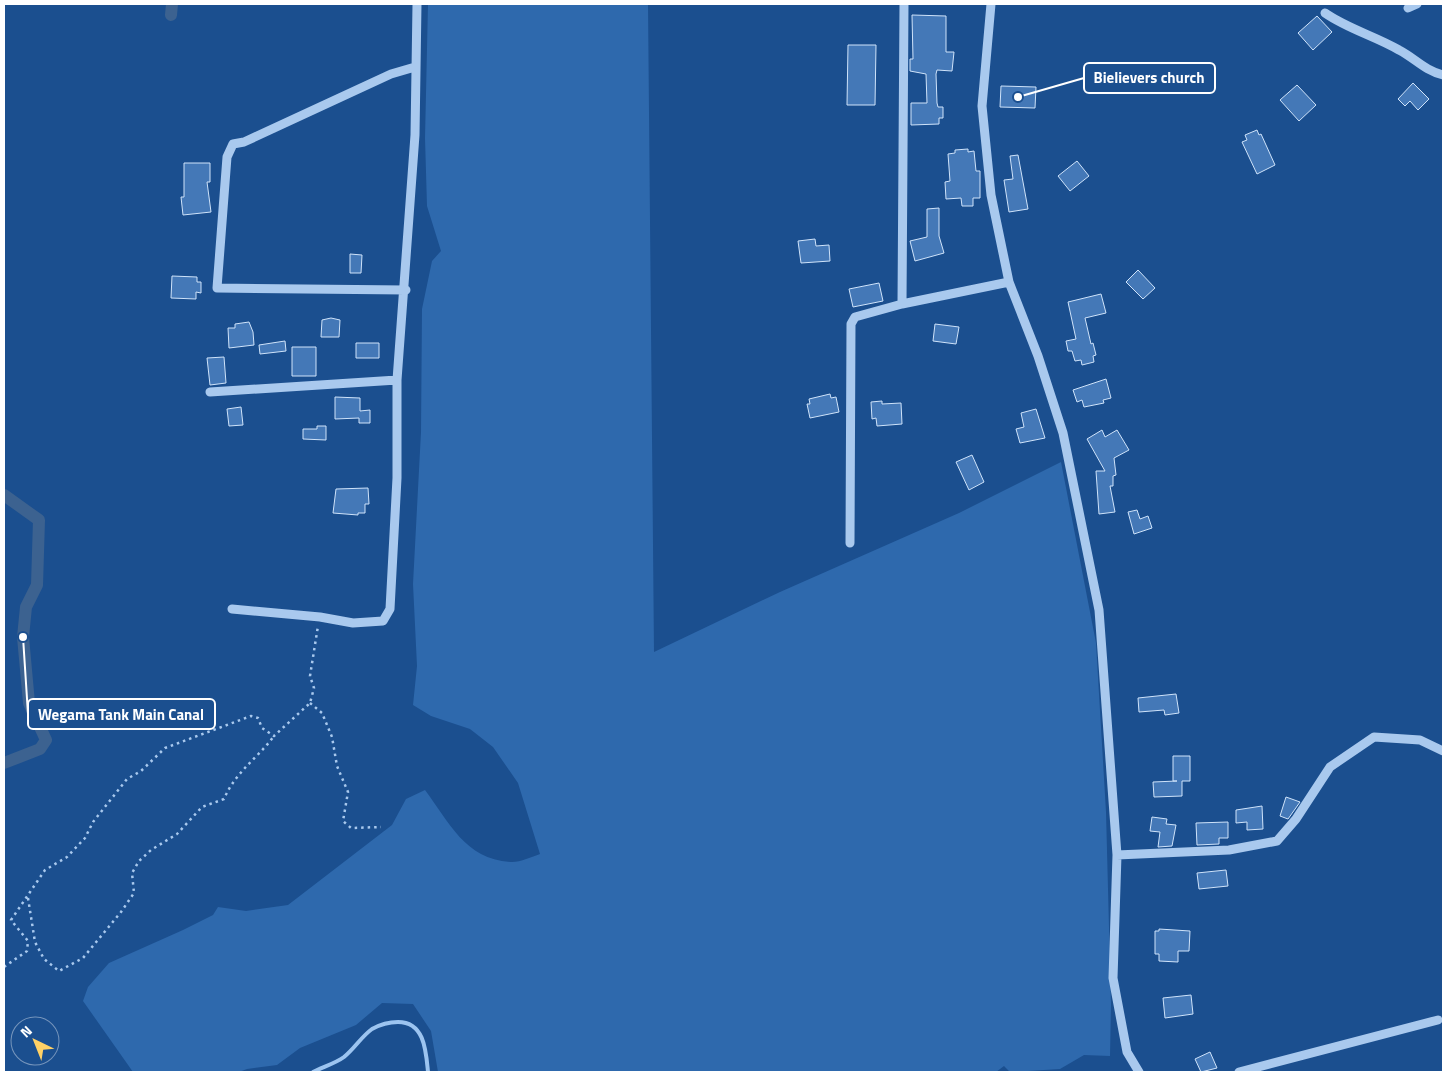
<svg xmlns="http://www.w3.org/2000/svg" width="1447" height="1076" font-family="'Titillium Web',sans-serif">
	<style>
		.green { fill: #2e69ad }
		.lines { fill: none; stroke-linecap: round; stroke-linejoin: round }
		.stream { stroke: #9cc4f0; stroke-width: 4 }
		.canal { stroke: #3c6290; stroke-width: 12 }
		.building { fill: #4478b7; stroke: #cfe3fa }
		.path { stroke: #a9c9ee; stroke-width: 2.5; stroke-dasharray: 2.5 4; stroke-linecap: butt }
		.minor { stroke: #a9c9ee; stroke-width: 9 }
		.leader { fill: none; stroke: #fff; stroke-width: 2 }
		.callout-dot { fill: #fff; stroke: #1b4f8f; stroke-width: 2 }
		.callout { fill: #1b4f8f; stroke: #fff; stroke-width: 2 }
		.callout-label { font-size: 15px; text-anchor: middle; font-weight: bold; fill: #fff }
	</style>
	<rect width="100%" height="100%" fill="#1b4f8f"/>
	<path class="green" d="M428,4H648L654,652L780,592L959,513L1061,462L1096,643L1106,812L1111,1004L1110,1056L1084,1055L1060,1069L1010,1072L1004,1066L996,1072H438L431,1031L413,1004L382,1003L356,1025L300,1048L277,1065L247,1069L239,1072H133L83,1001L88,987L109,963L183,930L213,915L218,907L246,911L288,905L392,825L406,799L425,790C449,822 465,859 510,862C519,863 531,857 540,854L518,783L493,747L470,729L431,716L413,705L417,666L413,584L421,432L422,309L432,261L441,251L427,206L425,138Z"/>
	<g class="lines">
		<path class="stream" d="M313,1072C323,1067 336,1063 344,1057C355,1048 361,1037 372,1029C381,1024 388,1022 398,1022C425,1022 426,1052 428,1072"/>
		<path class="canal" d="M171,15L172,4
			M4,495L39,520L37,585L26,607L23,637L29,703L46,740L40,749L4,763"/>
	</g>
	<path class="building" d="M912,15L946,16V52H954L952,71L937,70L936,74L937,103L938,107H943V118H939V124L911,125V103H927L926,74L910,71V59H913Z
		M1317,16L1332,32L1313,50L1298,33Z
		M848,45H876L875,105H847Z
		M1413,83L1429,99L1418,110L1410,101L1405,106L1398,99Z
		M1297,85L1316,105L1299,121L1280,100Z
		M1001,86L1036,87L1035,108L1000,107Z
		M1257,130L1259,135L1261,134L1275,165L1257,174L1242,142L1247,140L1245,135Z
		M968,149V152L974,151L976,171H980V198H973V206H962L961,198L946,199L945,182L950,181L948,154L955,153V150Z
		M1018,155L1028,209L1009,212L1004,180L1013,179L1010,156Z
		M1077,161L1089,176L1070,191L1058,176Z
		M184,163H210V182H207L211,212L183,215L181,197H184Z
		M939,208V236L944,253L915,261L910,241L927,237V209Z
		M815,239L816,246L829,245L830,261L801,263L798,241Z
		M350,254L362,255L361,273H350Z
		M1138,270L1155,288L1143,299L1126,282Z
		M172,276L197,277V282H201V293L196,292V299L171,298Z
		M879,283L883,301L853,307L849,289Z
		M1101,294L1106,313L1085,318L1091,344L1093,343L1096,355L1093,356L1094,362L1082,365L1081,360L1075,361L1072,351H1068L1066,341L1076,339L1068,302Z
		M331,318L340,320L339,337H321L322,320Z
		M249,322L253,332L254,345L229,348L228,328H235V324Z
		M935,324L959,327L956,344L933,341Z
		M285,341L286,351L260,354L259,345Z
		M356,343H379V358H356Z
		M292,347H316V376H292Z
		M224,357L226,383L210,385L207,358Z
		M1106,379L1111,398L1103,400L1104,403L1084,407L1082,400L1077,402L1073,390Z
		M830,394L831,398L836,397L839,412L810,418L807,404H810L809,399Z
		M335,397L360,398V411L370,410V423H359V418L335,419Z
		M882,401V404L901,403L902,424L877,426L876,418L872,419L871,402Z
		M241,407L243,425L229,426L227,409Z
		M1036,409L1045,438L1020,443L1016,429L1024,427L1021,413Z
		M317,426H326V440L303,439V429H317Z
		M1102,430L1105,437L1117,430L1129,450L1114,458L1116,475L1113,476V486H1110L1115,512L1099,514L1096,471H1105L1087,439Z
		M972,455L984,482L969,490L956,462Z
		M368,488L369,504H365V513H358V515L333,513L336,489Z
		M1137,510L1140,519L1148,516L1152,528L1134,534L1128,512Z
		M1176,694L1179,713L1165,715L1164,710L1139,712L1138,698Z
		M1173,756H1190V781H1182V796L1154,797L1153,782L1177,781H1173Z
		M1286,797L1300,802L1288,819L1280,816Z
		M1262,806L1263,829L1247,830V822L1236,823V810Z
		M1152,817L1167,819L1166,824L1176,825L1172,846L1158,847L1160,832L1150,831Z
		M1228,822V838H1219V844L1197,845L1196,823Z
		M1226,870L1228,886L1199,889L1197,873Z
		M1159,929L1190,931L1189,951H1178V962L1159,961V954H1155V931H1159Z
		M1191,995L1193,1014L1165,1018L1163,998Z
		M1210,1052L1217,1068L1201,1072L1195,1059Z"/>
	<g class="lines">
		<path class="path" d="M310,703L322,713L332,737L337,766L348,792L343,821L351,828L381,827
			M28,898L35,942L44,959L59,971L83,958L121,912L134,893L132,873L139,861L151,850L177,834L202,807L224,799C236,771 257,759 274,736
			M4,967L27,951L28,941L11,920L45,870L67,857L85,838L93,822L127,779L141,771L165,748L251,716L258,718L262,728L274,736L310,703L314,688L310,676L318,626"/>
		<path class="minor" d="M904,4L902,304L1009,282
			M991,4L982,106L991,195L1009,282L1038,356L1063,433L1099,610L1117,855L1113,978L1127,1052L1139,1072
			M1408,8L1417,4
			M1325,13C1348,29 1375,36 1399,50C1416,59 1424,70 1443,75
			M406,290L217,288L227,157L233,144L244,142L391,74L415,67
			M210,392L397,380
			M850,543L851,324L855,317L902,304
			M232,609L320,617L353,623L383,621L390,609L397,478V380L415,135L417,4
			M1117,855L1229,850L1277,841L1296,819L1330,767L1374,737L1420,740L1443,751
			M1239,1072L1438,1020"/>
	</g>
	<path class="leader" d="M1018 97L1084 78M23 637L28 714"/>
	<g class="callout-dot">
		<circle cx="1018" cy="97" r="5"/>
		<circle cx="23" cy="637" r="5"/>
	</g>
	<g class="callout">
		<rect x="1084" y="63" width="131" height="30" rx="5"/>
		<rect x="28" y="699" width="187" height="30" rx="5"/>
	</g>
	<g class="callout-label">
		<text x="1149" y="83">Bielievers church</text>
		<text x="121" y="720">Wegama Tank Main Canal</text>
	</g>
	<rect width="1447" height="1076" fill="none" stroke="#ffffff" stroke-width="10"/>
	<g transform="translate(35 1041) rotate(317)"><circle r="24" fill="#1b4f8f" stroke="#7695bc"/>
	<path d="M0-4L9 19L0 12L-9 19Z" fill="#ffd166"/>
	<text y="-8" font-size="14" font-weight="bold" text-anchor="middle" fill="#ffffff">N</text>
	</g>
</svg>
